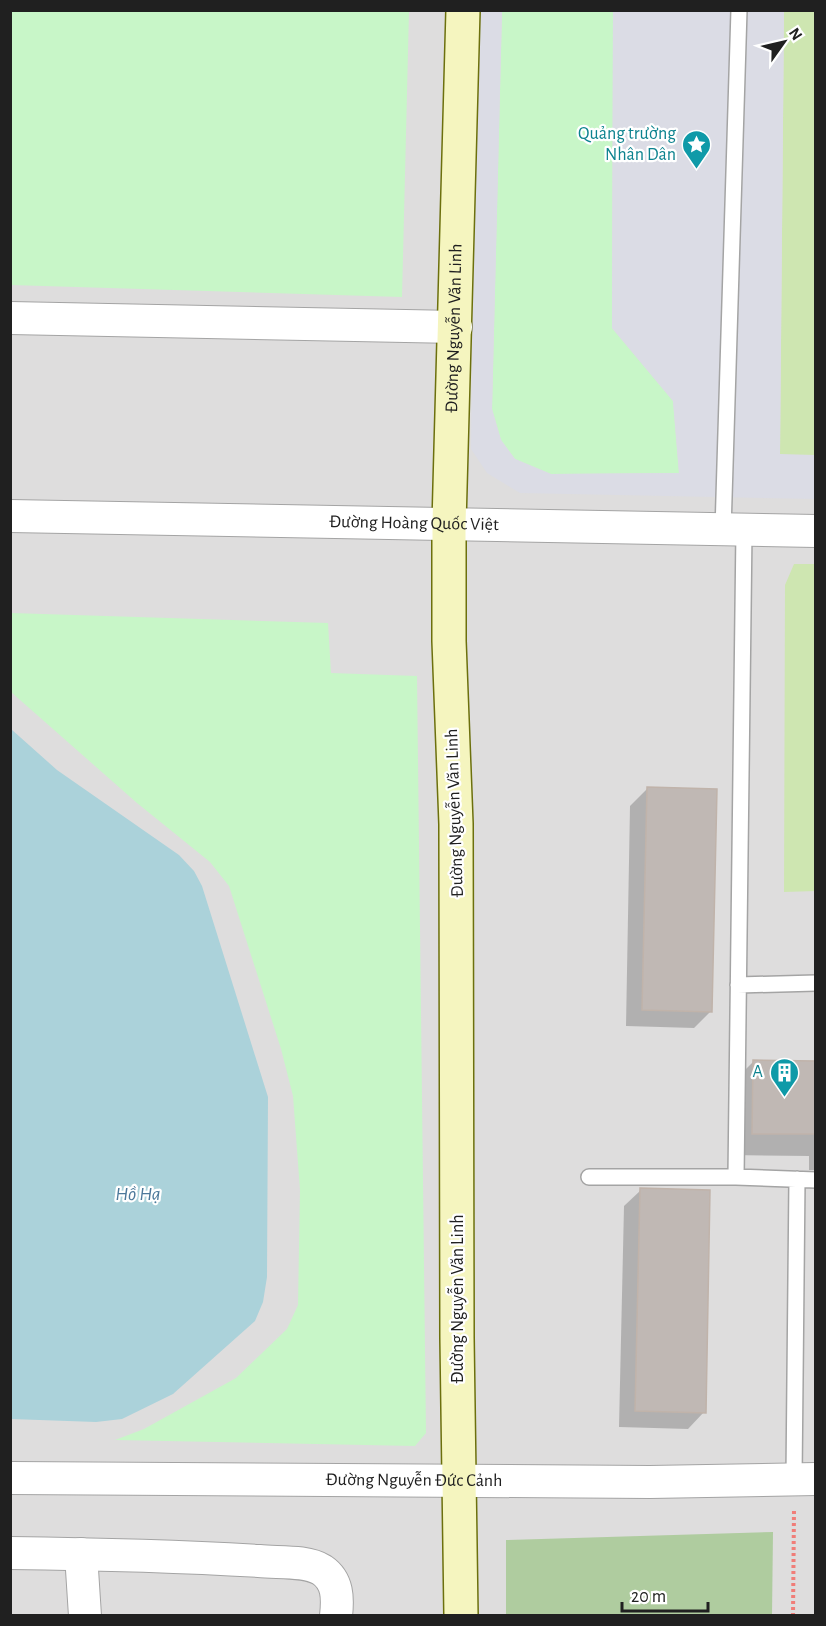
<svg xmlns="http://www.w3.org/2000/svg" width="826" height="1626" font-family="'Alegreya Sans',sans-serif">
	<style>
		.residential { fill: #dedddd }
		.grass { fill: #cee6b1 }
		.forest { fill: #afcc9f }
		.park { fill: #c8f6c8 }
		.plaza { fill: #dbdce5 }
		.water { fill: #abd2da }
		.shadow { fill: #0003 }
		.building { fill: #c0b8b4; stroke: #c0b3aa; stroke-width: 1.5 }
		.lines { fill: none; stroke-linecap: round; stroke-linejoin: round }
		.lane-casing { stroke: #a4a4a4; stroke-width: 18 }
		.street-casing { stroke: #a4a4a4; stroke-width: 34 }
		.secondary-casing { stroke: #6c700d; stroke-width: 36 }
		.path { stroke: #f07d78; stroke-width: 4; stroke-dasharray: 3 3; stroke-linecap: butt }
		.lane { stroke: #fff; stroke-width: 15 }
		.street { stroke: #fff; stroke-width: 32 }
		.secondary { stroke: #f5f5bf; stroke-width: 33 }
		.labels { text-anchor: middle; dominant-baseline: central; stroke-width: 4.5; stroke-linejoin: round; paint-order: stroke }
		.culture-label { font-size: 18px; fill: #0d838f; stroke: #fff; text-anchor: end }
		.street-label { font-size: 18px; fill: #202020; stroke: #fff }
		.water-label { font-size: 20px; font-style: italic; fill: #4c789a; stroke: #fff }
	</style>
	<rect width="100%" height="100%" fill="#f0ece7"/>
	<path class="residential" d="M11,11H815V1615H11Z"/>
	<path class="grass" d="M784,11H815V455H780Z
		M794,564H815L816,891L784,892L785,585Z"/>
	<path class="forest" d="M773,1532L772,1615H506V1540Z"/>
	<path class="park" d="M11,10L409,11L402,297L11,285Z
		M502,11H613L612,328L673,401L679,473L551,474L515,459L501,440L492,409Z
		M11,613L328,623L331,673L417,676L426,1433L415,1446L115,1440L144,1429L236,1378L287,1329L298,1305L300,1190L293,1096L281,1049L229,886L210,862L137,803L11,692Z"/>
	<path class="plaza" d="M476,11H502L492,409L501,440L515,459L551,474L679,473L673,401L612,328L613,11H784L780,454L815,455V499L520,493L487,473L471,449Z"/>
	<path class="water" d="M11,729L57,770L179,855L194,871L202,886L268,1097L267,1277L263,1302L255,1321L173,1394L122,1419L96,1422L11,1419Z"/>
	<path class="shadow" d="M647,789L711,1011L694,1028L626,1026L630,806Z
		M753,1062H816V1170H809V1156L730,1155L731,1084Z
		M641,1190L704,1412L688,1429L619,1427L624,1206Z"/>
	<path class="building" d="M647,787L717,789L712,1012L642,1010Z
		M753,1060L816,1061V1134H752Z
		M640,1188L710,1190L706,1413L635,1411Z"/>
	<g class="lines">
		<defs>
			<path id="lane" d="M723,530L739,10
				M738,985L816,983
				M589,1177H736L816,1180
				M736,1177L744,530
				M794,1478L797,1179"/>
			<g id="street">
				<path d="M10,318L456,327"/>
				<path id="s1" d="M10,516L816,531"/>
				<path id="s2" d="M10,1478L650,1482L816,1479"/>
				<path d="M10,1553C93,1554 176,1556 259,1561C278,1563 306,1560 322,1570C338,1581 338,1598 336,1616"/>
				<path d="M81,1554L85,1616"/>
			</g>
			<g id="secondary">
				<path id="s3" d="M461,1616L457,1338L456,824L449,641V524L463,10"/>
			</g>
		</defs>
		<use href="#lane" class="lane-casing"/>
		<use href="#street" class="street-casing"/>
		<use href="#secondary" class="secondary-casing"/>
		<path class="path" d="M793,1616L794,1509"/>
		<use href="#lane" class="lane"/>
		<use href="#street" class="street"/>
		<use href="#secondary" class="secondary"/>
	</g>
	<defs>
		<symbol id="sight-pin" viewBox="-11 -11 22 30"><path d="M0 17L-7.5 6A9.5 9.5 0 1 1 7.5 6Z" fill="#0f9aa8" stroke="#fff"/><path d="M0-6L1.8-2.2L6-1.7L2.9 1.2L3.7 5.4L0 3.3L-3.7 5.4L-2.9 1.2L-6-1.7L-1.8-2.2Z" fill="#fff"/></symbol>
		<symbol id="building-pin" viewBox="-11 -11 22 30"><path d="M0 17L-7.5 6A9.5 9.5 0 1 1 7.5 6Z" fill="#0f9aa8" stroke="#fff"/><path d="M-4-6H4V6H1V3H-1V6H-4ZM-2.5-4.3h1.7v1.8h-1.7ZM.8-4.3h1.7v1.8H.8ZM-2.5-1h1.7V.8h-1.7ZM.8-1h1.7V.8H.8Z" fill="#fff"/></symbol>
	</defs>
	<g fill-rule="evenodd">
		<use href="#sight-pin" x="680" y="128" width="33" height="45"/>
		<use href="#building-pin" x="768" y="1056" width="33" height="45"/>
	</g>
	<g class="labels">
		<g class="culture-label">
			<text x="676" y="134">Quảng trường<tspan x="676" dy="21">Nhân Dân</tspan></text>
			<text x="763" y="1072">A</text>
		</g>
		<g class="street-label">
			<text stroke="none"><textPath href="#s3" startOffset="1288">Đường Nguyễn Văn Linh</textPath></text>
			<text stroke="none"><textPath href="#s1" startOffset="404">Đường Hoàng Quốc Việt</textPath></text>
			<text transform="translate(455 813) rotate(-92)">Đường Nguyễn Văn Linh</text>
			<text transform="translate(458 1299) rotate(-90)">Đường Nguyễn Văn Linh</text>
			<text stroke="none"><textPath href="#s2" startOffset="404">Đường Nguyễn Đức Cảnh</textPath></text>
		</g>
		<g class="water-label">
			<text x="138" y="1194">Hồ Hạ</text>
		</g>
	</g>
	<rect width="826" height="1626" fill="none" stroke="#202020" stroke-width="24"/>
	<g transform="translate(784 42) rotate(56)" stroke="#ffffff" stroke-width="4.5" paint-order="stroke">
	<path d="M0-4.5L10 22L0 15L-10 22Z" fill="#202020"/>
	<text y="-9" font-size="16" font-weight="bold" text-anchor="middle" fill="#202020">N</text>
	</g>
	<path d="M622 1602v9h86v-9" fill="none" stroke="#202020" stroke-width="3"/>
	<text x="631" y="1602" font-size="18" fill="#202020" stroke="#ffffff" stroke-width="4.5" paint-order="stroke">20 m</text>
</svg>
